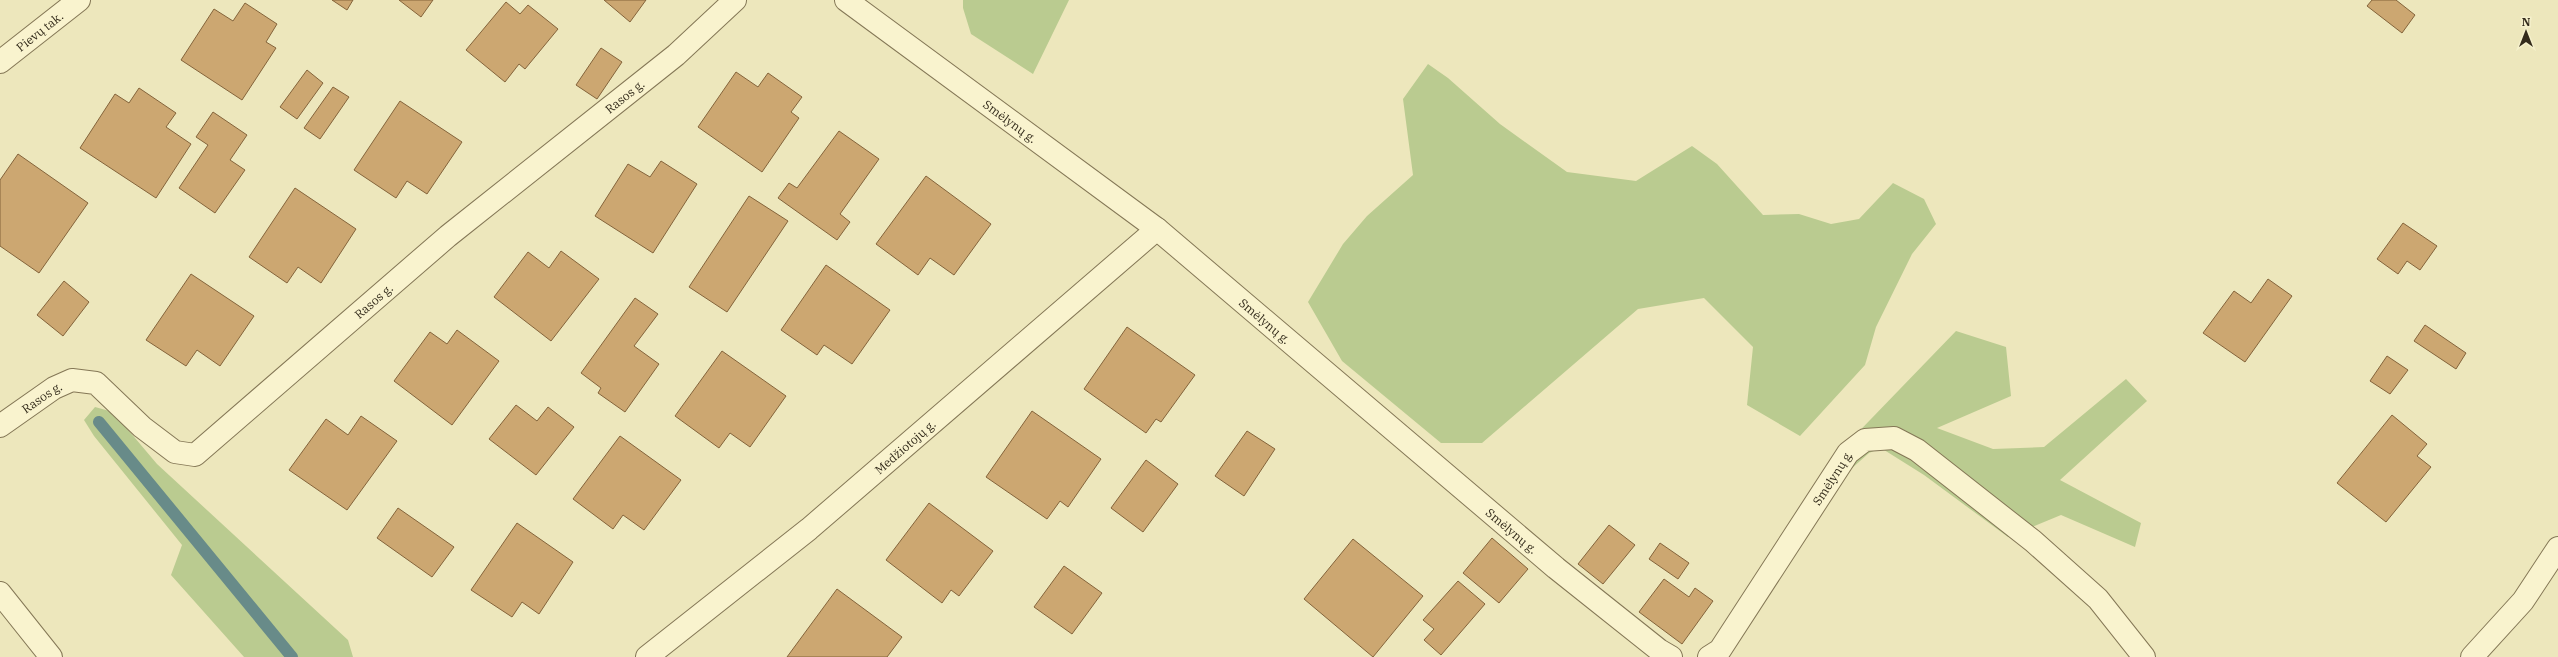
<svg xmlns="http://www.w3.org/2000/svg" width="2558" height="657" font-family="'IBM Plex Serif',serif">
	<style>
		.green { fill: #bacb90 }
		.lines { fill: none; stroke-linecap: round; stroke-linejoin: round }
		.stream { stroke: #688b89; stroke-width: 12 }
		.building { fill: #cca771; stroke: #84643b }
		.minor-casing { stroke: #847756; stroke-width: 24 }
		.minor { stroke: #f9f3ce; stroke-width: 22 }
		.labels { text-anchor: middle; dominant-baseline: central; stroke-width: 4; stroke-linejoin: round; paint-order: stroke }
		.street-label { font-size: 12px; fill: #332b1b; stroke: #f5f0cb }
	</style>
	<rect width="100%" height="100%" fill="#ede7bc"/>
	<path class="green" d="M963,0H1069L1033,74L971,34L963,8Z
		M1428,64L1448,78L1500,124L1567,172L1636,181L1692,146L1717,164L1763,215L1799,214L1831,224L1859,219L1893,183L1924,199L1936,224L1912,254L1876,327L1865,365L1800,436L1747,405L1753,347L1704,298L1638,309L1482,443H1441L1342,361L1308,302L1343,244L1367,216L1413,175L1403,99Z
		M1956,331L2006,347L2011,396L1937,428L1993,449L2044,447L2126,379L2147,401L2060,480L2141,523L2135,547L2061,515L2008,537L1924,475L1881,448L1869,453L1851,469L1842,449Z
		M95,407L113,412L157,464L348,640L353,657H244L171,575L182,545L94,436L84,420Z"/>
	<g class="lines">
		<path class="stream" d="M99,422L292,657"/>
	</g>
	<path class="building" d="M332,0H353L347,10Z
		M399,0H433L421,17Z
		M604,0H646L630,22Z
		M2372,0H2396L2415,15L2402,33L2367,6Z
		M506,2L520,14L528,5L558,29L525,69L519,64L505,82L466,50Z
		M245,3L277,24L266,42L276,48L242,100L181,60L214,9L233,21Z
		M601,48L622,62L597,99L576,85Z
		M307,70L323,83L297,119L280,107Z
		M736,72L758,87L768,73L802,97L791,112L799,118L762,172L698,127Z
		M333,87L349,97L320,139L304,128Z
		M139,88L176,113L166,127L191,144L156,198L80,148L115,94L129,103Z
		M400,101L462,142L427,194L407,181L396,198L354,170Z
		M213,112L247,135L230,160L245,170L215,213L179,188L208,145L196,137Z
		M839,131L879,159L840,214L850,222L837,240L778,198L789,183L797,188Z
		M18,154L88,203L39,273L0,246V180Z
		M661,161L697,184L653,253L595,216L628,164L650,177Z
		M926,176L991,224L954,275L930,258L918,275L876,244Z
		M295,188L356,229L321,283L298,267L287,283L249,257Z
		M749,196L788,221L727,312L689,287Z
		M2403,223L2437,246L2420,270L2407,261L2398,274L2377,259Z
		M561,251L599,279L551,341L494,297L528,252L549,268Z
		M826,265L890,310L852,364L824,345L817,355L781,330Z
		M191,274L254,316L220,366L197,350L186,366L146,340Z
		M2268,279L2292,296L2245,362L2203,333L2234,291L2251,303Z
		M64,281L89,302L63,336L37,315Z
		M635,298L658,314L634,346L659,364L625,412L598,393L601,388L581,373Z
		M2425,325L2466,353L2456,369L2414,341Z
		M1127,327L1195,375L1161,422L1156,419L1146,433L1084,389Z
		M457,330L499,361L452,425L394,381L430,332L447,344Z
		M722,351L786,396L750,447L730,433L719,448L675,416Z
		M2387,356L2408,370L2390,394L2370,381Z
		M516,405L537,421L548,407L574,427L536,475L489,439Z
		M1032,411L1101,459L1068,507L1060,501L1047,519L986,477Z
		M2392,415L2427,444L2417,456L2431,467L2386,522L2337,483Z
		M361,416L397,441L347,510L289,470L326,419L348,435Z
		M1247,431L1275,449L1244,496L1215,476Z
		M620,436L681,480L644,530L623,515L613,529L573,499Z
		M1146,460L1178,484L1143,532L1111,508Z
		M929,503L993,551L959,596L951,590L942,603L886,560Z
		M398,508L454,547L432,577L377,538Z
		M517,523L573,562L539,614L522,602L512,617L471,590Z
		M1609,525L1635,545L1603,584L1578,564Z
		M1492,538L1528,569L1499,603L1463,573Z
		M1353,539L1423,596L1373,657L1304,599Z
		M1660,543L1689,563L1678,579L1649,559Z
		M1064,566L1102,593L1072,634L1034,607Z
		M1664,579L1689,597L1695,588L1713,601L1682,644L1639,612Z
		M1458,581L1485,604L1441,655L1424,640L1434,629L1423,620Z
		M837,589L902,637L887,657H787Z"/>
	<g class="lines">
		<defs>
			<g id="minor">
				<path id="s1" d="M846,0L1157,229L1556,568L1659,650L1671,657"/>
				<path id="s2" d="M0,62L79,0"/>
				<path id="s3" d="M0,426L54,388L72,380L96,383L142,427L175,452L195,455L448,236L676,55L735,0"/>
				<path d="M0,593L51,657"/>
				<path id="s4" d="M647,657L809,529L1157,229"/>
				<path id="s5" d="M1709,657L1720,650L1848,453L1865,440L1894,438L1917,450L2033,541L2098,599L2144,657"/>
				<path d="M2472,657L2523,601L2558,548"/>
			</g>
		</defs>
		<use href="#minor" class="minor-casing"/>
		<use href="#minor" class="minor"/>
	</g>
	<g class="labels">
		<g class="street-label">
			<text stroke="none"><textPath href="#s2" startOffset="50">Pievų tak.</textPath></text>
			<text stroke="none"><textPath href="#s3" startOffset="795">Rasos g.</textPath></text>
			<text stroke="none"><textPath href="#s1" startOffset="204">Smėlynų g.</textPath></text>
			<text stroke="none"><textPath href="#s3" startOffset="471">Rasos g.</textPath></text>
			<text stroke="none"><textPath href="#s1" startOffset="528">Smėlynų g.</textPath></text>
			<text stroke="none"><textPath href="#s3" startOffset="51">Rasos g.</textPath></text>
			<text stroke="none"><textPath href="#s4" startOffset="333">Medžiotojų g.</textPath></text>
			<text stroke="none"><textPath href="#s5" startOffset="219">Smėlynų g.</textPath></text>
			<text stroke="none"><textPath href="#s1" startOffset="852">Smėlynų g.</textPath></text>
		</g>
	</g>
	<g transform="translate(2526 32)" stroke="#f5f0cb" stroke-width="3" paint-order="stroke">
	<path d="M0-3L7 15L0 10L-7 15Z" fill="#332b1b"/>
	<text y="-6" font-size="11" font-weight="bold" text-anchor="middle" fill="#332b1b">N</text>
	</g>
</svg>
